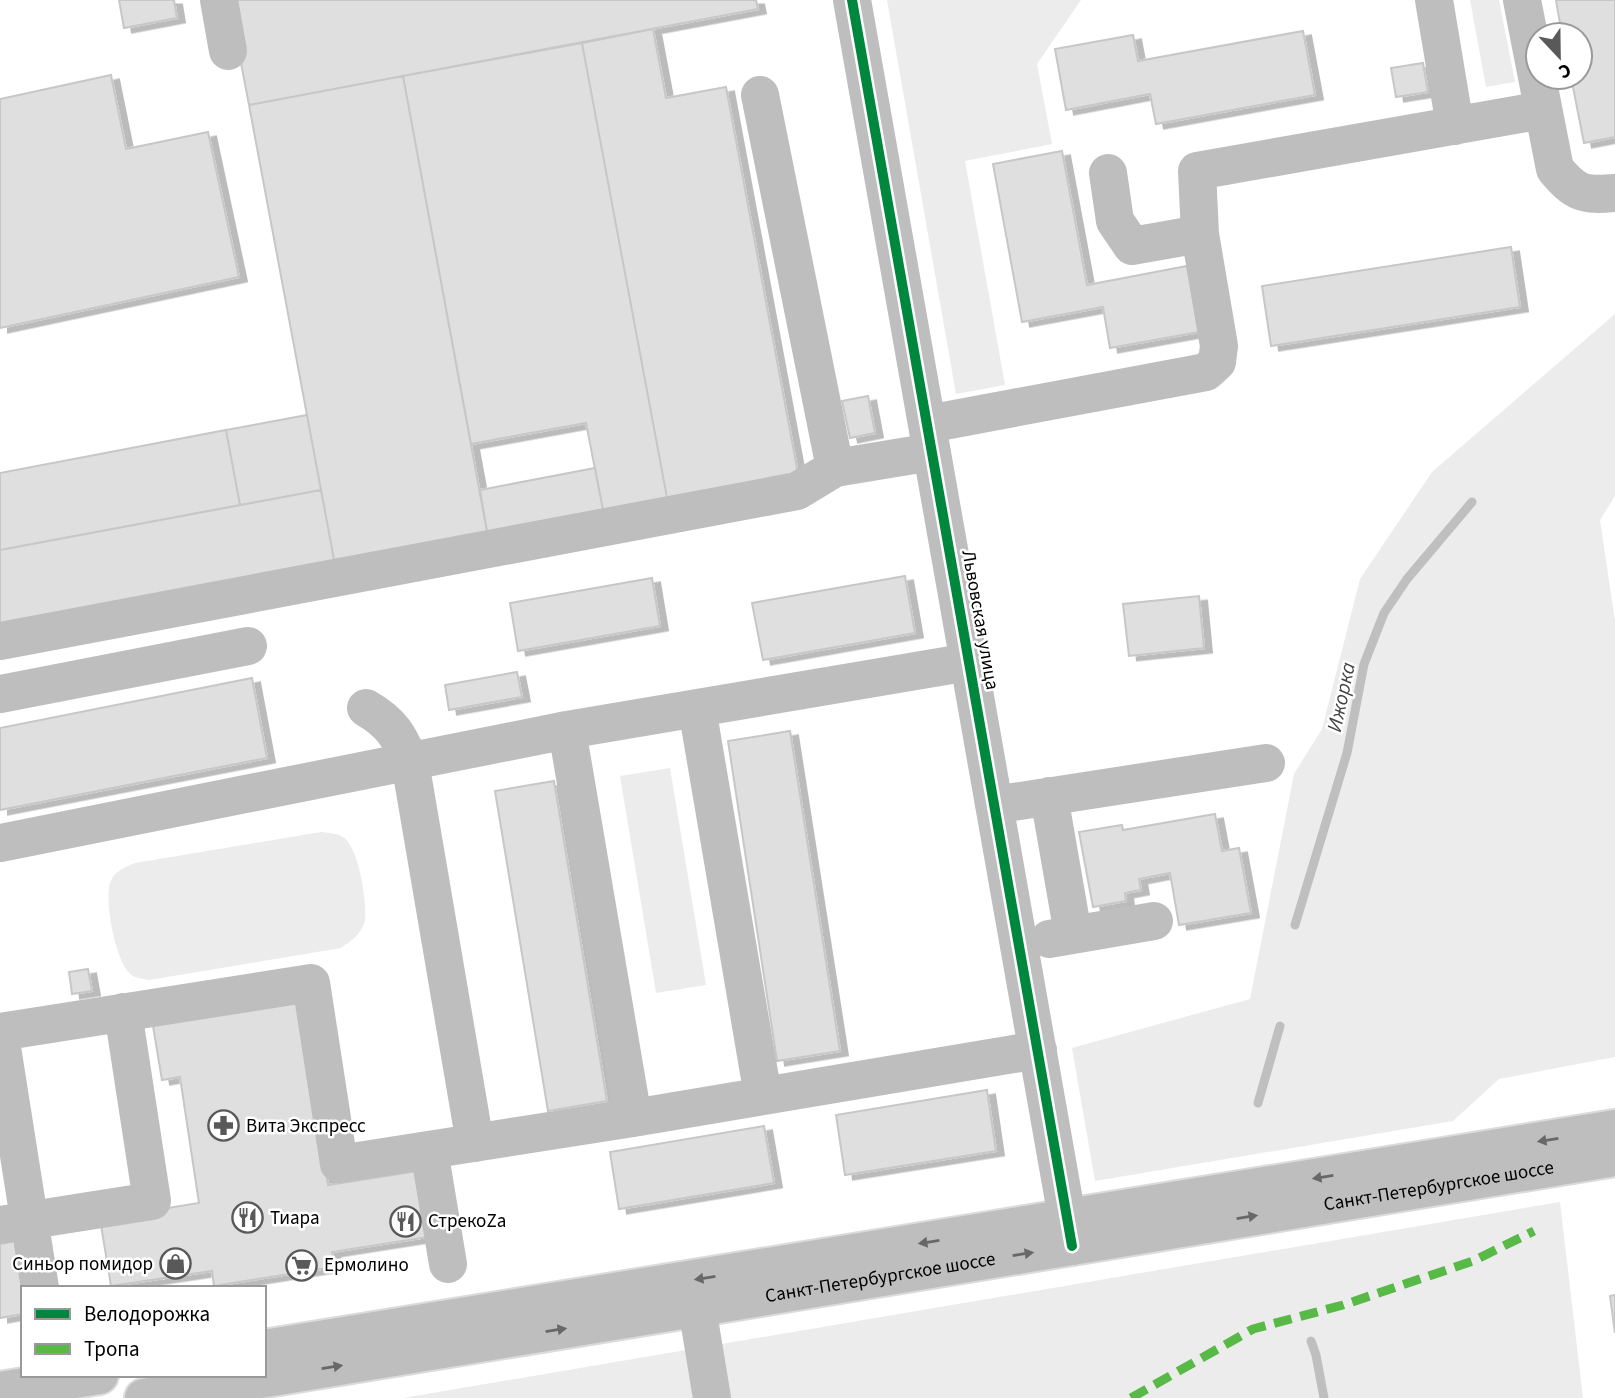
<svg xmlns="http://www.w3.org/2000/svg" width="1615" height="1398" font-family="'Source Sans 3',sans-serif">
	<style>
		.green { fill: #ececec }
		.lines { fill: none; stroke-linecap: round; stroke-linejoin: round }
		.stream { stroke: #bfbfbf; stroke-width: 9 }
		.building { fill: #dfdfdf; stroke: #c7c7c7; stroke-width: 2; filter: url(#shadow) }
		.major-casing { stroke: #dbdbdb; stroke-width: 42 }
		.minor { stroke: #bebebe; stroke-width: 38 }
		.major { stroke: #bebebe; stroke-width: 38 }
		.quiet { stroke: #58b947; stroke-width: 9; stroke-dasharray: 18 9; stroke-linecap: butt }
		.cycleway-casing { stroke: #fff; stroke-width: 15 }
		.cycleway { stroke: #00873e; stroke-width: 10 }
		.oneway { fill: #686868 }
		.labels { text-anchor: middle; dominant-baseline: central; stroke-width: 5; stroke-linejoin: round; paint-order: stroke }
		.street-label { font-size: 19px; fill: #000; stroke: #fff }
		.poi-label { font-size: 19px; fill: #000; stroke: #fff; text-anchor: start }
		.water-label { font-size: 21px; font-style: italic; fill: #444; stroke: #fff }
	</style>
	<defs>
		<filter id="shadow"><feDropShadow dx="8" dy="4.5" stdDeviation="0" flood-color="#0004"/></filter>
	</defs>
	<rect width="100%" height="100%" fill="#fff"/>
	<path class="green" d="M887,0H1081L1037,64L1052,144L965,161L1005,385L956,394Z
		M1470,0H1499L1515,82L1486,87Z
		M1615,314V496L1600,520L1615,621V1057L1499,1079L1453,1121L1095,1181L1072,1048L1250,999L1294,774L1322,729L1360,579L1432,472Z
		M670,768L706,985L656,993L620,776Z
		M321,832C328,833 338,833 343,837C359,847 367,902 365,920C362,934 351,941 341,948L149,980C144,979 137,978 133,976C116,967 104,901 110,883C114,871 124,868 135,863Z
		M1560,1202L1583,1398H403Z"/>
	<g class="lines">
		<path class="stream" d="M1295,925L1347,753L1364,664L1384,613L1407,579L1472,502
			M1258,1103L1280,1026
			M1311,1341L1316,1355L1324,1398"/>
	</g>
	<path class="building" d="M119,0H174L177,18L124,28Z
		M229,0H756L758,9L249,105Z
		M1556,0H1615V137L1584,143L1571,77H1580V35H1562Z
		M653,29L666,98L726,87L799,479L668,503L582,43Z
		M1303,31L1315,95L1156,124L1150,94L1066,110L1055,49L1133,35L1138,61Z
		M582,43L668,503L604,515L586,423L471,444L403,76Z
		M1423,63L1428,92L1396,97L1391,68Z
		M111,75L126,149L208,132L239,277L0,328V99Z
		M403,76L488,537L335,565L249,105Z
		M1062,151L1087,285L1187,266L1199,332L1110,348L1103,307L1022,322L993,164Z
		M1511,247L1520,307L1271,346L1262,286Z
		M868,396L875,433L850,438L842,401Z
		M307,415L321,490L240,505L226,430Z
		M226,430L240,505L0,550V473Z
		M595,468L604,515L488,537L480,490Z
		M321,490L335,565L0,628V550Z
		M905,576L915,633L763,660L752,603Z
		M652,578L660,626L518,651L510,603Z
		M1199,596L1204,648L1129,656L1123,604Z
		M517,672L522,697L449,710L445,685Z
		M252,678L267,758L0,810V728Z
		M790,731L840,1051L777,1061L728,741Z
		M554,781L607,1101L548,1111L495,791Z
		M1215,814L1222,851L1239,848L1251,913L1179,925L1170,873L1139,879L1141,890L1125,893L1126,901L1093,907L1079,832L1122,825L1123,830Z
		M88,969L92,991L72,994L69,972Z
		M299,998L328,1185L418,1171L428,1237L332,1252L334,1267L214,1286L212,1271L111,1286L100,1219L199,1203L180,1077L162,1080L152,1020Z
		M987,1090L996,1151L845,1175L836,1115Z
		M764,1126L774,1183L619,1209L610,1152Z
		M16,1241L23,1288V1314L0,1318V1244Z
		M1615,1295V1333L1610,1296Z"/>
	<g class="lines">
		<defs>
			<g id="major">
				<path d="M264,1349L1615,1129"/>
				<path d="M0,1391L99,1375"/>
				<path id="s1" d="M144,1398L1615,1157"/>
			</g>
		</defs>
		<use href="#major" class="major-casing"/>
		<path class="minor" d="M219,0L228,51
			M852,0L1072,1246
			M1434,0L1455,126
			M1522,0L1555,169C1575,193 1583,196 1615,193
			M760,95L835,468L932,452
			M1108,173L1115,221L1132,246L1200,234
			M928,424L1206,372L1217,362L1219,346L1200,234L1197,171L1543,110
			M0,641L797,491L835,468
			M0,694L248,646
			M366,708C392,723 399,736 410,762L475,1143
			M697,708L763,1096
			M567,730L633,1118
			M1049,796L1073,934
			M994,805L1266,763
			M0,843L567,730L969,662
			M1049,939L1154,921
			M0,1032L311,983L339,1164L633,1118L1038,1050
			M0,1035L40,1288
			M429,1150L448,1264
			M0,1225L152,1201L123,1012
			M697,1307L712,1398"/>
		<use href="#major" class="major"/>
		<path class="quiet" d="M1131,1398L1253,1329L1343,1305L1473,1261L1534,1231"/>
		<defs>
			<path id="cycleway" d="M852,0L1072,1246"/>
		</defs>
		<use href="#cycleway" class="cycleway-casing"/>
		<use href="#cycleway" class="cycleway"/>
	</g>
	<defs><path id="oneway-solid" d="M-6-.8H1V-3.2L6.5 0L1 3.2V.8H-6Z" transform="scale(1.75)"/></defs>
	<g class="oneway">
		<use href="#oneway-solid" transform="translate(1548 1140) rotate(171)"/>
		<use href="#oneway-solid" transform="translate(1323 1177) rotate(171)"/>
		<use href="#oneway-solid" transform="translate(1247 1217) rotate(-9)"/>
		<use href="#oneway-solid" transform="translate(929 1242) rotate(171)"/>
		<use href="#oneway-solid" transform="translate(1023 1254) rotate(-9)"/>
		<use href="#oneway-solid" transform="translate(705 1278) rotate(171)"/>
		<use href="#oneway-solid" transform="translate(556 1330) rotate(-9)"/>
		<use href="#oneway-solid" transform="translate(332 1367) rotate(-9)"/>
	</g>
	<defs>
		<symbol id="pharmacy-ring" viewBox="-11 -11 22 22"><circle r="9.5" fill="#fff" stroke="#595959" stroke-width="1.5"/><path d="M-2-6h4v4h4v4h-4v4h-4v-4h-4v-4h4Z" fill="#595959"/></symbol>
		<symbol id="restaurant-ring" viewBox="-11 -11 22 22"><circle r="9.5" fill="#fff" stroke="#595959" stroke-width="1.5"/><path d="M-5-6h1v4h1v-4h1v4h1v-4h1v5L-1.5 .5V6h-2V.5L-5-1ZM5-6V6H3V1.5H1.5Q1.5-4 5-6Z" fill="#595959"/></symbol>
		<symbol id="shop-ring" viewBox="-11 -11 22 22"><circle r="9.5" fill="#fff" stroke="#595959" stroke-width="1.5"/><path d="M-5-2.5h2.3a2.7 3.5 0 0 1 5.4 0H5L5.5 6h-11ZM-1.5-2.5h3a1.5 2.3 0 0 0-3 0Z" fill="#595959"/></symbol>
		<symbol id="supermarket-ring" viewBox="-11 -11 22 22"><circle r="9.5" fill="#fff" stroke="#595959" stroke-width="1.5"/><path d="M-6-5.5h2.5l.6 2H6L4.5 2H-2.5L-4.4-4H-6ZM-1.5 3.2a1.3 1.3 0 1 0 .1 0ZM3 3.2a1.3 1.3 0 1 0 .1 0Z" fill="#595959"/></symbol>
	</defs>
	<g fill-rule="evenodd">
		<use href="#pharmacy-ring" x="206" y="1108" width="35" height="35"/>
		<use href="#restaurant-ring" x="230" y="1200" width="35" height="35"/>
		<use href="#restaurant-ring" x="388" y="1204" width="35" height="35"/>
		<use href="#shop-ring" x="158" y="1246" width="35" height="35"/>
		<use href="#supermarket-ring" x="284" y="1248" width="35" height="35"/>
	</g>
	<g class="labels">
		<g class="street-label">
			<text transform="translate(980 620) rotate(80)">Львовская улица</text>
			<text stroke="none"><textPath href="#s1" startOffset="1312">Санкт-Петербургское шоссе</textPath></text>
			<text stroke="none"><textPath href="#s1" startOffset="746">Санкт-Петербургское шоссе</textPath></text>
		</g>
		<g class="poi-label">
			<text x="246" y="1126">Вита Экспресс</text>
			<text x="270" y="1218">Тиара</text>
			<text x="428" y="1221">СтрекоZа</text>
			<text x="153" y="1264" text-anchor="end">Синьор помидор</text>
			<text x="324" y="1265">Ермолино</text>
		</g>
		<g class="water-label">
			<text transform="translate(1341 697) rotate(-78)">Ижорка</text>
		</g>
	</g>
	<rect x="21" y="1286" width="245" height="91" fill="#ffffff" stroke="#999999" stroke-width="2"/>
	<rect x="35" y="1309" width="35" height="10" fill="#00873e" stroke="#999999" stroke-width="2"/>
	<text x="84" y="1321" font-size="21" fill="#000000">Велодорожка</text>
	<rect x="35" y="1344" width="35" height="10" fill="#58b947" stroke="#999999" stroke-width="2"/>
	<text x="84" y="1356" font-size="21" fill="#000000">Тропа</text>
	<g transform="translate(1559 56) rotate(158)"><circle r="33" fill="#ffffff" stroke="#999999" stroke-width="2"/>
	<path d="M0-5L12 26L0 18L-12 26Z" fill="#595959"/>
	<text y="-10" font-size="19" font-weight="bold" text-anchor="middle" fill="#000000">С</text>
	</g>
</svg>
